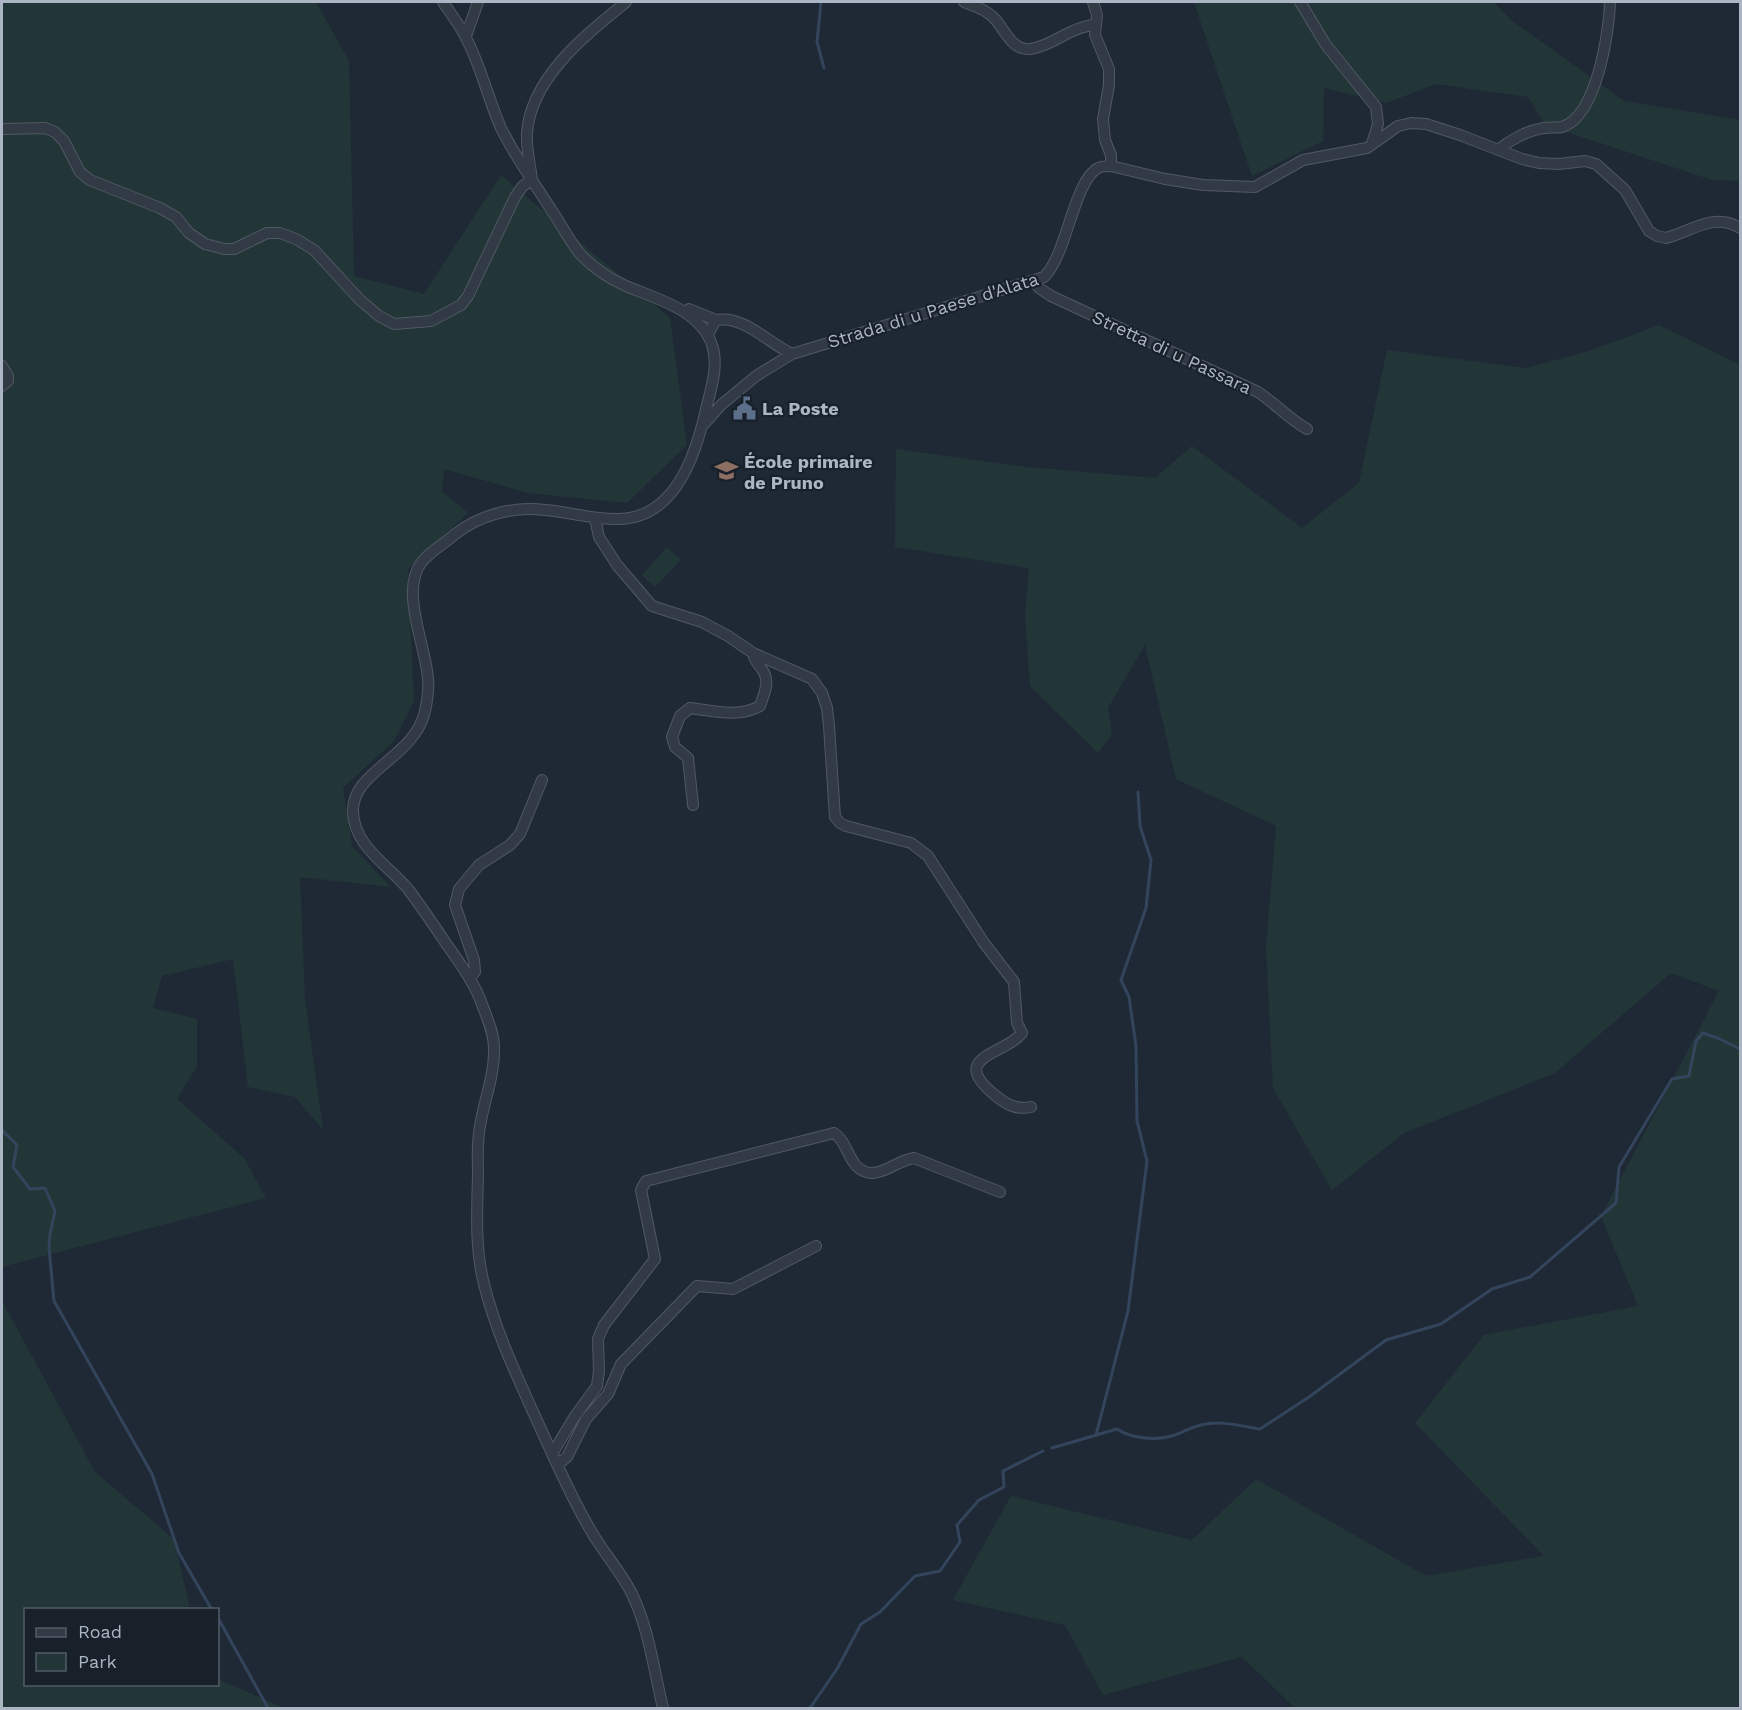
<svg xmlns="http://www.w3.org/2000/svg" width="1742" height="1710" font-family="'Work Sans',sans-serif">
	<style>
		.green { fill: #223637 }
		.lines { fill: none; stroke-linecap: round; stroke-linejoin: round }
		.stream { stroke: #33455c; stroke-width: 3 }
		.minor-casing { stroke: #505864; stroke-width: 12 }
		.minor { stroke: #323b45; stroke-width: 10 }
		.labels { text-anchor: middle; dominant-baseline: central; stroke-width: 4.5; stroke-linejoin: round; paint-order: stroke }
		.street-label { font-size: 18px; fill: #acb5c3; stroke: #18202a }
		.poi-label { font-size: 18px; font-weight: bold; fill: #acb5c3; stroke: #18202a; text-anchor: start }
	</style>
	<rect width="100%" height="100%" fill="#1f2935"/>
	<path class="green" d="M2,2H316L349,61L354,276L424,294L501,175L670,318L687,445L627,503L528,493L444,469L442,491L468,513L408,569L414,701L394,741L343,788L352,846L391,887L300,877L305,999L323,1130L295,1097L248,1087L233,959L162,976L153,1008L197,1019V1066L177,1099L244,1158L266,1198L2,1267Z
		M1194,2H1494L1511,20L1624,101L1740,120V181L1712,180L1567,132L1549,131L1528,97L1436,84L1386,103L1324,88L1323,141L1252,176Z
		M1659,325L1740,365V1708H1295L1242,1657L1103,1695L1065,1625L953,1600L1011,1496L1192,1540L1256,1479L1426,1576L1544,1556L1415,1423L1484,1335L1638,1306L1601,1216L1719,991L1671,973L1555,1073L1404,1133L1332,1190L1273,1088L1266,947L1276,826L1176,779L1145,645L1108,708L1112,734L1098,753L1030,686L1025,615L1029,568L895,547L896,449L1026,467L1155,478L1192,446L1302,528L1359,483L1387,350L1526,368L1589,351Z
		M667,547L681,560L655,587L642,575Z
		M2,1301L95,1472L174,1539L190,1609L26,1610V1684H218V1679L284,1708H2Z"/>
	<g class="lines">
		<path class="stream" d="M821,2L817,42L824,68
			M2,1130L17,1145L13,1167L30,1189L45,1188L55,1211L50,1234L49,1248L54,1301L152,1474L179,1553L212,1610
			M1096,1435L1128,1311L1147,1161L1137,1121L1136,1046L1129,997L1121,980L1146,908L1151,860L1140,826L1138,792
			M1052,1448L1117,1429C1132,1439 1157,1441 1175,1435C1183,1432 1192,1427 1201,1425C1221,1420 1241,1426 1260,1429L1309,1397L1386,1340L1441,1324L1492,1289L1530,1277L1616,1203L1619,1167L1672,1079L1689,1076L1696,1041L1703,1033L1720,1039L1740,1049
			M218,1618L268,1708
			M810,1708L837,1669L861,1624L880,1612L915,1576L940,1571L960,1542L957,1525L979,1500L1004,1487L1003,1471L1043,1451"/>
		<defs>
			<path id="minor" d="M443,2C450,13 460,25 466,38C481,66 488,99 501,128C515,157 535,184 552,211C562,225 570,243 582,256C594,268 610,279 626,286C657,299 700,310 712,345C719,365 711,389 706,409C696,454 676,517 620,519C595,520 570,512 545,510C513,506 479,515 454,535C444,544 429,552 421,563C400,592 426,646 428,679C429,688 427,702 425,711C415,758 351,771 353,812C354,846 388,865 408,889C421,906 433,924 445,942C459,962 475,983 483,1007C488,1020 494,1034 494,1048C495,1077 482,1105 479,1133C477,1147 478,1162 478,1176C477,1212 475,1249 484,1284C495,1329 515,1372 534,1414C552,1453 569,1494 591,1531C603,1552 621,1572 632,1594C649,1629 654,1671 663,1708
				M964,2C974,6 985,9 993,17C1004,27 1011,51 1030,49C1046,47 1059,37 1073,31C1080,27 1088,26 1096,24
				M1093,2L1097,15L1095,35L1109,69V85L1103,119L1105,140L1111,155V166
				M1300,2L1326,45L1376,107L1378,124L1372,144
				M466,36L478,2
				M2,129L45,128L55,132L64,141L80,172L90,180L160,208L176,217L189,233L205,244L224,249H234L267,233H280L296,239L314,250L360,300L379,316L394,324L431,321L461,305L468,296L515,197L522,187L532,179C530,164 526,148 527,133C531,77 587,34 626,2
				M1498,150C1510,140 1528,130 1544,128C1550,127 1557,128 1562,127C1597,116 1609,32 1610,2
				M1034,281L1039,288L1051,296L1258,392C1276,404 1289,419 1307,429
				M689,309L716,320
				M708,334L716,320C744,315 768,343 792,354
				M2,366L8,376V381L2,386
				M704,424L721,405L756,376L792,354L1044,277C1068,253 1073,182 1098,168C1102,166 1107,166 1111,166L1165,179L1203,185L1255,187L1303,160L1367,148L1398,126L1411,123L1426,124L1460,135L1522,159L1539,163L1559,164L1585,161L1596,164L1625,190L1649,231L1657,236L1666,238C1692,231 1714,212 1740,228
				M595,518L599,537L617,565L652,606L702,622L728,636L753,653L812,679L822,693L827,708L829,726L835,817L840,823L846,826L911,843L928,856L984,943L1014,982L1017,1023L1022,1033C1005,1055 946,1056 996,1096C1007,1105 1017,1110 1031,1107
				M693,805L688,758L675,747L672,737L680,716L690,708C714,711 739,718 760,706C763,696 769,685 765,675C762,666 754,663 753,653
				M470,978L475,972L474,960L455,905L459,889L479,865L510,845L520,834L542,780
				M552,1454L575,1416L597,1386L599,1371L598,1339L604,1325L655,1259L641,1190L646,1181L834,1133C850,1143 848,1172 872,1173C886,1173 899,1160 914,1158L1000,1192
				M557,1465L567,1457L586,1419L608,1394L621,1364L697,1286L733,1289L816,1246"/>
		</defs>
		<use href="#minor" class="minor-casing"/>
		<use href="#minor" class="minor"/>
	</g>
	<defs>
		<symbol id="civic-bare" viewBox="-9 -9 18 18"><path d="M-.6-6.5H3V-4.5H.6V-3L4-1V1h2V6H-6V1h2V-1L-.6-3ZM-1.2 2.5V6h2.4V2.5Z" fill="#5c6f8a" stroke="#18202a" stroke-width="2.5" paint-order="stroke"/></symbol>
		<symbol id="school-bare" viewBox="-9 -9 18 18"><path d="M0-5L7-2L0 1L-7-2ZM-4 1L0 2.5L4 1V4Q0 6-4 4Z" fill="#8d6e63" stroke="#18202a" stroke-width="2.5" paint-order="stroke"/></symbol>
	</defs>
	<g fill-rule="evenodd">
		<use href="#civic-bare" x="728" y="392" width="33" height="33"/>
		<use href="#school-bare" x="710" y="454" width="33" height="33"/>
	</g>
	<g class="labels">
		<g class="street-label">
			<text transform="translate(933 310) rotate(-17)">Strada di u Paese d'Alata</text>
			<text transform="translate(1172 352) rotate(25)">Stretta di u Passara</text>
		</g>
		<g class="poi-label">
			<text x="762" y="408">La Poste</text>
			<text x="744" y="461">École primaire<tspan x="744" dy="21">de Pruno</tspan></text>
		</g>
	</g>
	<rect width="1742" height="1710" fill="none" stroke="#acb5c3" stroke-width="6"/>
	<rect x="24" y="1608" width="195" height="78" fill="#18202a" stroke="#535c67" stroke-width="1.5"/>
	<rect x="36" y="1628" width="30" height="9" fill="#323b45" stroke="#535c67" stroke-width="1.5"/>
	<text x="78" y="1638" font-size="18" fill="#acb5c3">Road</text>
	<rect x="36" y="1653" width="30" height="18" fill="#223637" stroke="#535c67" stroke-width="1.5"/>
	<text x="78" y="1668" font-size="18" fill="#acb5c3">Park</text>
</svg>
